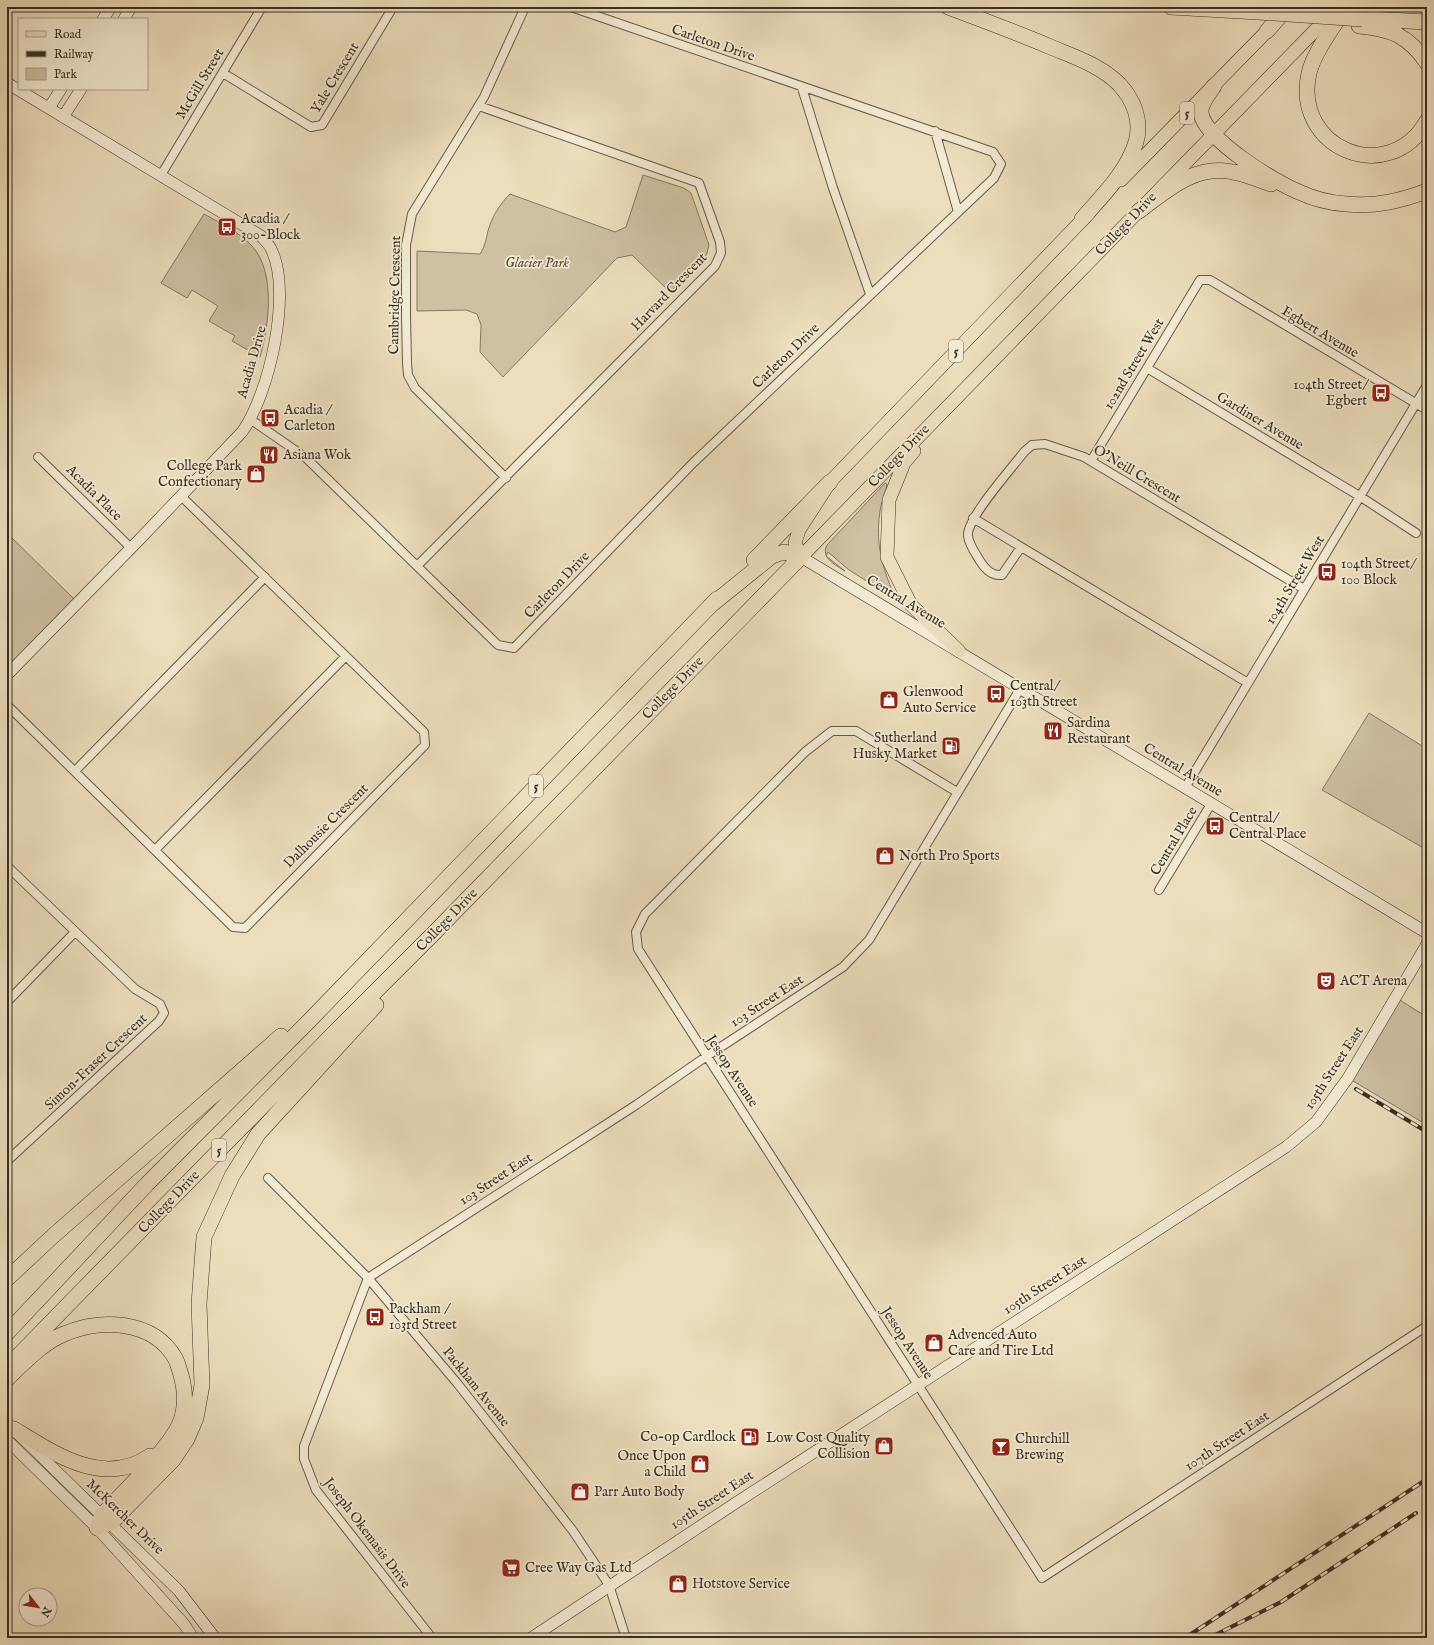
<svg xmlns="http://www.w3.org/2000/svg" width="1434" height="1645" font-family="'IM FELL English',serif">
	<style>
		.green { fill: #cec0a2; stroke: #847864 }
		.lines { fill: none; stroke-linecap: round; stroke-linejoin: round }
		.street-casing { stroke: #665b4b; stroke-width: 10 }
		.secondary-casing { stroke: #392f25; stroke-width: 12 }
		.primary-casing { stroke: #392f25; stroke-width: 14 }
		.highway-casing { stroke: #392f25; stroke-width: 16 }
		.street { stroke: #f3ead3; stroke-width: 8 }
		.secondary { stroke: #f3ead3; stroke-width: 11 }
		.primary { stroke: #ecdebc; stroke-width: 13 }
		.highway { stroke: #ecdebc; stroke-width: 15 }
		.rail-casing { stroke: #392f25; stroke-width: 4 }
		.rail { stroke: #f3ead3; stroke-width: 2.5; stroke-dasharray: 8; stroke-linecap: butt }
		.highway-bridge-casing { stroke: #392f25; stroke-width: 16; stroke-linecap: butt }
		.highway-bridge { stroke: #ecdebc; stroke-width: 15 }
		.labels { text-anchor: middle; dominant-baseline: central; stroke-width: 3.5; stroke-linejoin: round; paint-order: stroke }
		.shield { fill: #f3ead3; stroke: #716759; stroke-width: 1 }
		.shield-label { font-size: 13px; font-weight: bold; fill: #392f25 }
		.street-label { font-size: 14px; fill: #392f25; stroke: #f3ead3 }
		.poi-label { font-size: 14px; fill: #392f25; stroke: #f3ead3; text-anchor: start }
		.park-label { font-size: 14px; font-style: italic; fill: #574c3e; stroke: #f3ead3 }
	</style>
	<rect width="100%" height="100%" fill="#ecdebc"/>
	<filter id="stains"><feTurbulence type="fractalNoise" baseFrequency=".005" numOctaves="4"/><feColorMatrix values="0 0 0 0 .2 0 0 0 0 .09 0 0 0 0 .02 0 0 0 .5 -.17"/></filter>
	<radialGradient id="worn" r=".72"><stop offset=".6" stop-color="#630" stop-opacity="0"/><stop offset="1" stop-color="#630" stop-opacity=".3"/></radialGradient>
	<path class="green" d="M643,175L684,188L691,193L709,245L707,253L704,259L670,292L632,255L617,258L503,377L480,352L481,325L477,314L466,310L417,311V251L480,254C485,246 486,240 488,231C492,216 500,204 510,194L615,232L626,227Z
		M204,214C220,223 239,232 252,246C276,272 269,326 260,357L232,341L235,336L209,321L218,306L192,290L187,298L161,283Z
		M885,483L887,484C886,492 883,498 881,505C875,538 880,561 892,590L884,592L849,570L828,552L826,556L845,571C837,566 820,558 827,545Z
		M7,533L77,602L7,675Z
		M1369,713L1427,749V850L1322,790Z
		M1395,997L1427,1017V1125L1348,1078Z"/>
	<g class="lines">
		<defs>
			<path id="street" d="M223,73L311,127L322,125L393,7
				M802,88L833,188L870,294
				M935,131L958,212
				M161,175L262,7
				M1147,368L1361,497L1416,533
				M250,419L305,457L498,645L514,648L693,463L994,178L1001,164L993,152L571,7
				M38,457L131,548
				M1091,461L1200,280H1210L1427,410
				M506,478L415,388L408,375L407,363L406,315V245L412,214L484,97L525,7
				M973,518L1248,683
				M1021,547L1002,575C992,576 986,570 980,561C976,554 969,545 968,536C966,519 1012,468 1024,452L1032,445L1045,444L1084,457L1304,589
				M418,565L715,266L721,253L720,242L699,183L479,106
				M7,705L233,927L245,928L425,745L424,732L181,496
				M75,771L265,577
				M1185,788L1427,385
				M957,792L856,731H832L805,752L645,914L636,932L638,949L1042,1578L1427,1326
				M156,849L345,657
				M7,866L135,989L160,1004L164,1013L159,1021L7,1161
				M1159,890L1211,804
				M7,1002L75,932
				M268,1178L368,1278L457,1383L520,1463L573,1531L609,1585L626,1638
				M432,1638L316,1490L304,1459V1446L368,1278L636,1105L707,1056L843,967L869,940L1020,689"/>
			<path id="secondary" d="M103,19L111,7
				M124,19L131,7
				M7,83L261,236C265,241 270,245 272,251C292,294 269,395 242,432L137,542L7,675
				M49,108L61,89
				M63,117L81,89
				M801,557L1427,933
				M7,1423L179,1591L215,1638
				M7,1440L97,1528L184,1624L193,1638
				M531,1638L731,1506L1286,1147L1316,1122L1348,1078L1427,944"/>
			<path id="primary" d="M1121,180L1274,24
				M1089,213L830,482L799,530L795,543L801,557L1333,12
				M914,451L904,463L889,500L887,557L911,605L959,651"/>
			<path id="highway" d="M948,7C983,20 1018,33 1053,48C1075,57 1101,66 1119,84C1134,100 1142,121 1136,142C1127,172 1102,196 1082,219
				M1171,7L1258,12
				M1346,7C1334,26 1314,52 1309,73C1292,149 1389,188 1427,121
				M1369,19L1427,22
				M1359,26C1391,29 1408,35 1427,63
				M1267,31L1288,7
				M1214,86C1209,93 1200,104 1201,113C1204,139 1276,183 1299,192C1314,199 1330,203 1346,204C1375,207 1400,201 1427,191
				M1139,211C1167,190 1195,164 1233,172C1246,174 1259,180 1271,184
				M754,560L830,482
				M7,1279L53,1236L281,1036
				M7,1333L147,1184L311,1019L717,599
				M7,1367L331,1036L433,934L801,557L784,552L772,556L710,606
				M7,1379C24,1363 42,1343 64,1334C101,1318 153,1320 175,1358C178,1363 179,1369 181,1375C185,1389 186,1403 182,1417C176,1443 122,1493 102,1515L97,1528
				M14,1429C55,1454 103,1488 150,1456
				M97,1528L111,1523L173,1460L187,1439L196,1418L202,1385L199,1304L204,1237L232,1176L258,1134L376,1005"/>
		</defs>
		<use href="#street" class="street-casing"/>
		<use href="#secondary" class="secondary-casing"/>
		<use href="#primary" class="primary-casing"/>
		<use href="#highway" class="highway-casing"/>
		<use href="#street" class="street"/>
		<use href="#secondary" class="secondary"/>
		<use href="#primary" class="primary"/>
		<use href="#highway" class="highway"/>
		<defs>
			<path id="rail" d="M1356,1089L1427,1132
				M1185,1638L1427,1479
				M1209,1638L1281,1602L1416,1513"/>
		</defs>
		<use href="#rail" class="rail-casing"/>
		<use href="#rail" class="rail"/>
		<defs>
			<path id="highway-bridge" d="M1258,12L1362,19"/>
		</defs>
		<use href="#highway-bridge" class="highway-bridge-casing"/>
		<use href="#highway-bridge" class="highway-bridge"/>
	</g>
	<defs>
		<symbol id="bus-square" viewBox="-11 -11 22 22"><rect x="-9" y="-9" width="18" height="18" rx="4" fill="#8f2418" stroke="#f3ead3"/><path d="M-5-6H5V4H4V6H2V4H-2V6H-4V4H-5ZM-3.5-4V0h7V-4ZM-3.5 1.2v1.5H-2V1.2ZM2 1.2v1.5H3.5V1.2Z" fill="#fff"/></symbol>
		<symbol id="restaurant-square" viewBox="-11 -11 22 22"><rect x="-9" y="-9" width="18" height="18" rx="4" fill="#8f2418" stroke="#f3ead3"/><path d="M-5-6h1v4h1v-4h1v4h1v-4h1v5L-1.5 .5V6h-2V.5L-5-1ZM5-6V6H3V1.5H1.5Q1.5-4 5-6Z" fill="#fff"/></symbol>
		<symbol id="shop-square" viewBox="-11 -11 22 22"><rect x="-9" y="-9" width="18" height="18" rx="4" fill="#8f2418" stroke="#f3ead3"/><path d="M-5-2.5h2.3a2.7 3.5 0 0 1 5.4 0H5L5.5 6h-11ZM-1.5-2.5h3a1.5 2.3 0 0 0-3 0Z" fill="#fff"/></symbol>
		<symbol id="fuel-square" viewBox="-11 -11 22 22"><rect x="-9" y="-9" width="18" height="18" rx="4" fill="#8f2418" stroke="#f3ead3"/><path d="M-5.5-6h7V0h2V4h1.3V-2.5L3-4.5l.8-.8L6-3V5H2.5V1h-1V6h-7ZM-4.2-4.7v3.2H.2V-4.7Z" fill="#fff"/></symbol>
		<symbol id="theatre-square" viewBox="-11 -11 22 22"><rect x="-9" y="-9" width="18" height="18" rx="4" fill="#8f2418" stroke="#f3ead3"/><path d="M-5-5.5Q0-4 5-5.5V0Q5 5 0 6Q-5 5-5 0ZM-3.3-2.5H-1v1.5H-3.3ZM1-2.5H3.3v1.5H1ZM-2.8 1Q0 5.5 2.8 1Z" fill="#fff"/></symbol>
		<symbol id="bar-square" viewBox="-11 -11 22 22"><rect x="-9" y="-9" width="18" height="18" rx="4" fill="#8f2418" stroke="#f3ead3"/><path d="M-6-5H6L.8 .8V4.5H3.5V6h-7V4.5H-.8V.8Z" fill="#fff"/></symbol>
		<symbol id="supermarket-square" viewBox="-11 -11 22 22"><rect x="-9" y="-9" width="18" height="18" rx="4" fill="#8f2418" stroke="#f3ead3"/><path d="M-6-5.5h2.5l.6 2H6L4.5 2H-2.5L-4.4-4H-6ZM-1.5 3.2a1.3 1.3 0 1 0 .1 0ZM3 3.2a1.3 1.3 0 1 0 .1 0Z" fill="#fff"/></symbol>
	</defs>
	<g fill-rule="evenodd">
		<use href="#bus-square" x="216" y="216" width="22" height="22"/>
		<use href="#bus-square" x="1370" y="382" width="22" height="22"/>
		<use href="#bus-square" x="259" y="407" width="22" height="22"/>
		<use href="#restaurant-square" x="258" y="444" width="22" height="22"/>
		<use href="#shop-square" x="245" y="463" width="22" height="22"/>
		<use href="#bus-square" x="1316" y="561" width="22" height="22"/>
		<use href="#bus-square" x="985" y="683" width="22" height="22"/>
		<use href="#shop-square" x="878" y="689" width="22" height="22"/>
		<use href="#restaurant-square" x="1042" y="720" width="22" height="22"/>
		<use href="#fuel-square" x="940" y="735" width="22" height="22"/>
		<use href="#bus-square" x="1204" y="815" width="22" height="22"/>
		<use href="#shop-square" x="874" y="845" width="22" height="22"/>
		<use href="#theatre-square" x="1315" y="970" width="22" height="22"/>
		<use href="#bus-square" x="364" y="1306" width="22" height="22"/>
		<use href="#shop-square" x="923" y="1332" width="22" height="22"/>
		<use href="#fuel-square" x="739" y="1426" width="22" height="22"/>
		<use href="#shop-square" x="873" y="1435" width="22" height="22"/>
		<use href="#bar-square" x="990" y="1436" width="22" height="22"/>
		<use href="#shop-square" x="689" y="1453" width="22" height="22"/>
		<use href="#shop-square" x="569" y="1481" width="22" height="22"/>
		<use href="#supermarket-square" x="500" y="1557" width="22" height="22"/>
		<use href="#shop-square" x="667" y="1573" width="22" height="22"/>
	</g>
	<g class="labels">
		<g class="shield">
			<rect x="1180" y="102" width="14" height="22" rx="3"/>
			<rect x="949" y="340" width="14" height="22" rx="3"/>
			<rect x="529" y="775" width="14" height="22" rx="3"/>
			<rect x="212" y="1139" width="14" height="22" rx="3"/>
		</g>
		<g class="shield-label">
			<text x="1187" y="113">5</text>
			<text x="956" y="351">5</text>
			<text x="536" y="786">5</text>
			<text x="219" y="1150">5</text>
		</g>
		<g class="street-label">
			<text transform="translate(713 43) rotate(19)">Carleton Drive</text>
			<text transform="translate(335 78) rotate(-59)">Yale Crescent</text>
			<text transform="translate(200 84) rotate(-59)">McGill Street</text>
			<text transform="translate(1126 224) rotate(-46)">College Drive</text>
			<text transform="translate(669 292) rotate(-46)">Harvard Crescent</text>
			<text transform="translate(395 295) rotate(-89)">Cambridge Crescent</text>
			<text transform="translate(1320 332) rotate(31)">Egbert Avenue</text>
			<text transform="translate(786 356) rotate(-44)">Carleton Drive</text>
			<text transform="translate(252 362) rotate(-74)">Acadia Drive</text>
			<text transform="translate(1134 364) rotate(-59)">102nd Street West</text>
			<text transform="translate(1260 421) rotate(31)">Gardiner Avenue</text>
			<text transform="translate(899 456) rotate(-46)">College Drive</text>
			<text transform="translate(1137 474) rotate(31)">O'Neill Crescent</text>
			<text transform="translate(94 493) rotate(45)">Acadia Place</text>
			<text transform="translate(1295 580) rotate(-59)">104th Street West</text>
			<text transform="translate(557 585) rotate(-46)">Carleton Drive</text>
			<text transform="translate(906 602) rotate(31)">Central Avenue</text>
			<text transform="translate(673 688) rotate(-46)">College Drive</text>
			<text transform="translate(1183 770) rotate(31)">Central Avenue</text>
			<text transform="translate(326 826) rotate(-45)">Dalhousie Crescent</text>
			<text transform="translate(1174 841) rotate(-59)">Central Place</text>
			<text transform="translate(447 920) rotate(-46)">College Drive</text>
			<text transform="translate(767 1001) rotate(-33)">103 Street East</text>
			<text transform="translate(96 1062) rotate(-43)">Simon-Fraser Crescent</text>
			<text transform="translate(1334 1068) rotate(-57)">105th Street East</text>
			<text transform="translate(732 1071) rotate(57)">Jessop Avenue</text>
			<text transform="translate(496 1179) rotate(-33)">103 Street East</text>
			<text transform="translate(169 1202) rotate(-46)">College Drive</text>
			<text transform="translate(1045 1285) rotate(-33)">105th Street East</text>
			<text transform="translate(907 1343) rotate(57)">Jessop Avenue</text>
			<text transform="translate(476 1387) rotate(51)">Packham Avenue</text>
			<text transform="translate(1227 1441) rotate(-33)">107th Street East</text>
			<text transform="translate(712 1500) rotate(-33)">105th Street East</text>
			<text transform="translate(125 1517) rotate(44)">McKercher Drive</text>
			<text transform="translate(367 1533) rotate(53)">Joseph Okemasis Drive</text>
		</g>
		<g class="poi-label">
			<text x="241" y="219">Acadia /<tspan x="241" dy="16">300-Block</tspan></text>
			<text x="1367" y="385" text-anchor="end">104th Street/<tspan x="1367" dy="16">Egbert</tspan></text>
			<text x="284" y="410">Acadia /<tspan x="284" dy="16">Carleton</tspan></text>
			<text x="283" y="455">Asiana Wok</text>
			<text x="242" y="466" text-anchor="end">College Park<tspan x="242" dy="16">Confectionary</tspan></text>
			<text x="1341" y="564">104th Street/<tspan x="1341" dy="16">100 Block</tspan></text>
			<text x="1010" y="686">Central/<tspan x="1010" dy="16">103th Street</tspan></text>
			<text x="903" y="692">Glenwood<tspan x="903" dy="16">Auto Service</tspan></text>
			<text x="1067" y="723">Sardina<tspan x="1067" dy="16">Restaurant</tspan></text>
			<text x="937" y="738" text-anchor="end">Sutherland<tspan x="937" dy="16">Husky Market</tspan></text>
			<text x="1229" y="818">Central/<tspan x="1229" dy="16">Central Place</tspan></text>
			<text x="899" y="856">North Pro Sports</text>
			<text x="1340" y="981">ACT Arena</text>
			<text x="389" y="1309">Packham /<tspan x="389" dy="16">103rd Street</tspan></text>
			<text x="948" y="1335">Advenced Auto<tspan x="948" dy="16">Care and Tire Ltd</tspan></text>
			<text x="736" y="1437" text-anchor="end">Co-op Cardlock</text>
			<text x="870" y="1438" text-anchor="end">Low Cost Quality<tspan x="870" dy="16">Collision</tspan></text>
			<text x="1015" y="1439">Churchill<tspan x="1015" dy="16">Brewing</tspan></text>
			<text x="686" y="1456" text-anchor="end">Once Upon<tspan x="686" dy="16">a Child</tspan></text>
			<text x="594" y="1492">Parr Auto Body</text>
			<text x="525" y="1568">Cree Way Gas Ltd</text>
			<text x="692" y="1584">Hotstove Service</text>
		</g>
		<g class="park-label">
			<text x="537" y="263">Glacier Park</text>
		</g>
	</g>
	<rect width="1434" height="1645" fill="none" stroke="#ecdebc" stroke-width="24"/>
	<rect x="8" y="8" width="1418" height="1629" fill="none" stroke="#392f25" stroke-width="2"/>
	<rect x="12" y="12" width="1410" height="1621" fill="none" stroke="#392f25"/>
	<rect x="18" y="18" width="130" height="72" fill="#f3ead3" stroke="#a99f8d"/>
	<rect x="26" y="31" width="20" height="6" fill="#ecdebc" stroke="#a99f8d"/>
	<text x="54" y="38" font-size="12" fill="#392f25">Road</text>
	<rect x="26" y="51" width="20" height="6" fill="#392f25" stroke="#a99f8d"/>
	<text x="54" y="58" font-size="12" fill="#392f25">Railway</text>
	<rect x="26" y="68" width="20" height="12" fill="#cec0a2" stroke="#a99f8d"/>
	<text x="54" y="78" font-size="12" fill="#392f25">Park</text>
	<g transform="translate(38 1607) rotate(121)"><circle r="19" fill="#f3ead3" stroke="#a99f8d"/>
	<path d="M0-3L7 15L0 10L-7 15Z" fill="#8f2418"/>
	<text y="-6" font-size="11" font-weight="bold" text-anchor="middle" fill="#392f25">N</text>
	</g>
	<rect width="100%" height="100%" filter="url(#stains)"/>
	<rect width="100%" height="100%" fill="url(#worn)"/>
</svg>
